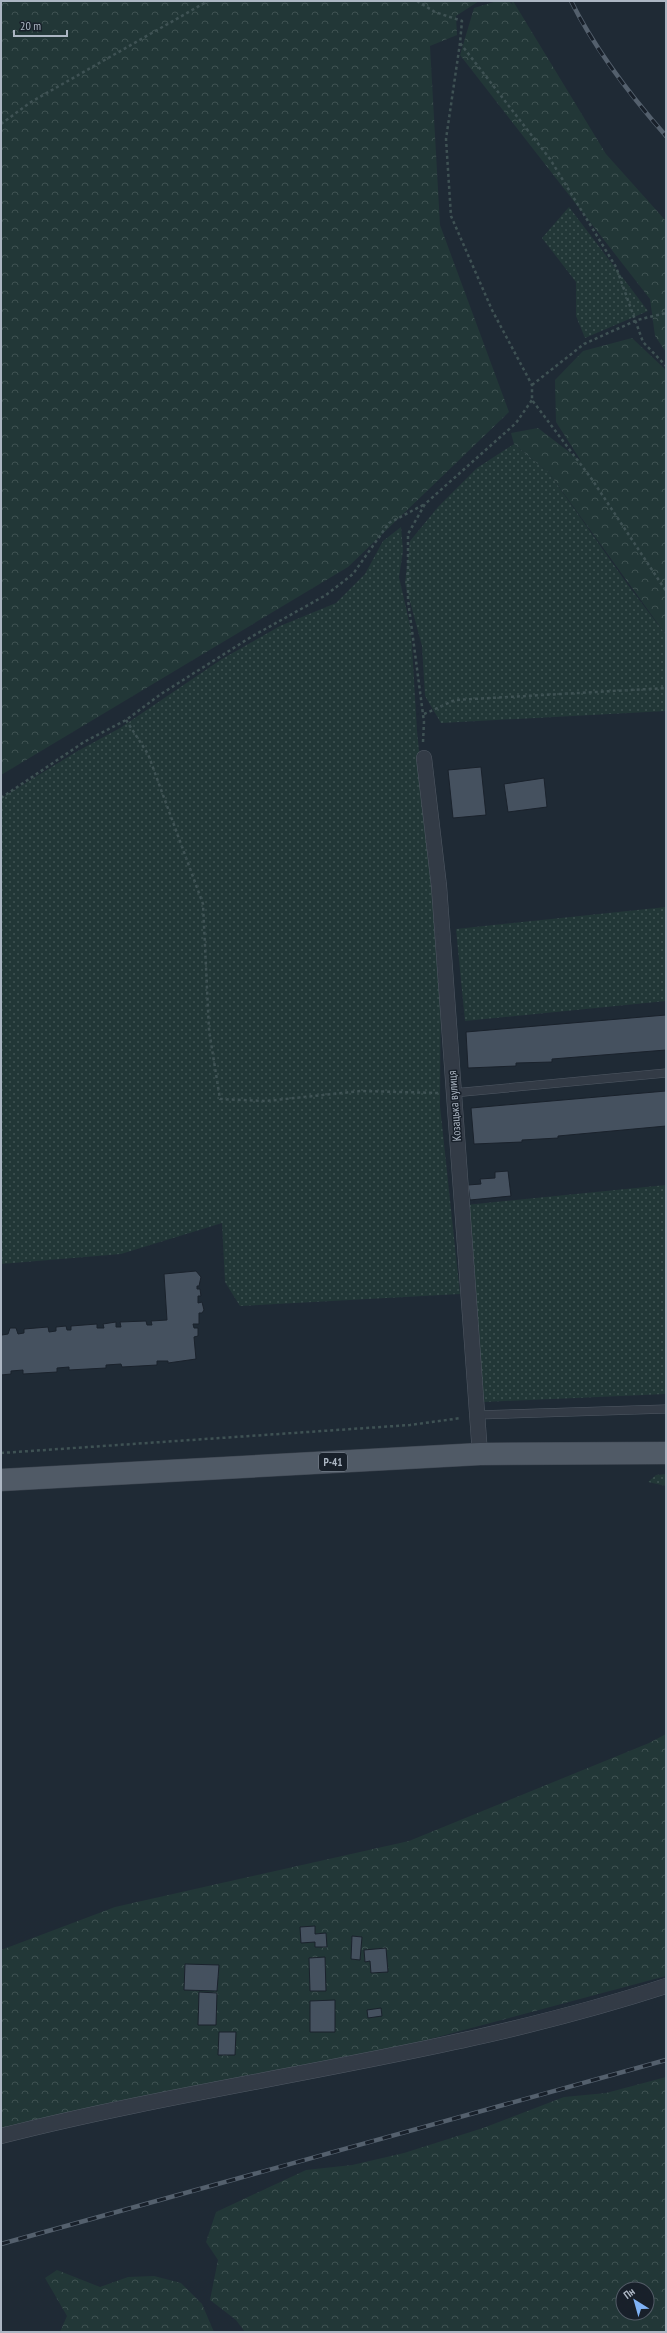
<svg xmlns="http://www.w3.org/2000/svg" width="667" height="2333" font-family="'PT Sans Narrow',sans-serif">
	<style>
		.grass { fill: url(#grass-dots) }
		.forest { fill: url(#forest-crowns); fill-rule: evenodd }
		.building { fill: #45515f; stroke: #1a222c }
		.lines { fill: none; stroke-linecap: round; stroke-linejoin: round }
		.lane-casing { stroke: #505964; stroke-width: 9 }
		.street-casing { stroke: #505964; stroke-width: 16 }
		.primary-casing { stroke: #3c444f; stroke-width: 23 }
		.path { stroke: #3f5254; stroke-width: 2.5; stroke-dasharray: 3 3; stroke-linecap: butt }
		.lane { stroke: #333b46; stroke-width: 8 }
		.street { stroke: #333b46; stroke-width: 15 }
		.primary { stroke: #505a66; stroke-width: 22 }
		.rail-casing { stroke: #54606d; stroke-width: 4.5 }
		.rail { stroke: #18202a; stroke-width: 3; stroke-dasharray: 9; stroke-linecap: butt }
		.labels { text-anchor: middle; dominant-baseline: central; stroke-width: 3; stroke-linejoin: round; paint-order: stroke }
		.shield { fill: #18202a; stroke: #808995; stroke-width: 1 }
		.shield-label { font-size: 11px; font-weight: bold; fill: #acb6c3 }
		.street-label { font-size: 12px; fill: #acb6c3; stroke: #18202a }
	</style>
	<defs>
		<pattern id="grass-dots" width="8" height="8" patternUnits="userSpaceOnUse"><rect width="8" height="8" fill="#223737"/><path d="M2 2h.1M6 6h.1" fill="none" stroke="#3f5252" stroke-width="1.8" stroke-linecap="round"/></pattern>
		<pattern id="forest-crowns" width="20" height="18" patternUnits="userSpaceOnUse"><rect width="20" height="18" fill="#223737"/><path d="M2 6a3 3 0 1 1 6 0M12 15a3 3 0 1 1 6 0" fill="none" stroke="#3f5252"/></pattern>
	</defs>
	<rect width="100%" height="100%" fill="#1f2a35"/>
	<path class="grass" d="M569,207L648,311L585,338L576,316V282L542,238Z
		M514,444L549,473L628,585L666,635V711L441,723L425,696L422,646L405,583L410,541L438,507L477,468Z
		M401,527L403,551L399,577L411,630L417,731L441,964L440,1106L460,1294L240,1306L225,1282L222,1223L121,1254L1,1264V798L76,752L120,728L222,659L280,626L336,603L365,574L383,541Z
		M666,907V1001L465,1021L456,929Z
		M666,1185V1394L484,1402L466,1205Z
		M666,1474V1486L648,1482L656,1475Z"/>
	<path class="forest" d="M1,1H479L456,16L457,35L430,46L440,225L509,412L348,567L1,775Z
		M497,1H509L513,5L511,1H513L606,154L666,221V352L655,336L650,299L460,55L474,8Z
		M632,338L666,370V635L549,473L514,444L511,433L538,428L581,461L556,422L555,380L583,351Z
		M666,1734V1976L374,2054L1,2132V1950L115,1907L409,1841L649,1743Z
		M666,2077V2332H245L236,2320L210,2300L218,2260L206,2242L216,2212L306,2170L352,2165L404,2153L483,2128L564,2097L606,2093ZM623,2289H647V2313H623Z
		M57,2270L100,2287L128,2277L154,2276L181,2283L202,2304L214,2332H60L67,2316L45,2278Z"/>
	<path class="building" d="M481,767L486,815L453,818L448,770Z
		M544,778L547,807L508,812L504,784Z
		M666,1015V1050L552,1059V1062L516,1063V1066L468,1068L466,1032Z
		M666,1091V1126L558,1136V1138L522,1140V1142L474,1144L471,1108Z
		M508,1171L511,1196L470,1200L468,1185L481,1184L480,1179L495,1178V1172Z
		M196,1271L201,1277L199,1286H197V1289H200L201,1296H198V1303L202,1302L204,1310L202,1313H199V1324H193L194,1328H198V1336L194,1337L196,1359L168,1363V1361H157V1365L122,1367L121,1364L106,1365V1368L69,1370V1367L57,1368V1372L23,1374V1370L11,1371V1374L1,1375V1330L2,1335L8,1334L10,1328H16L18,1334L24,1333V1329L48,1327L49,1332L56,1331V1327L66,1326L67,1330H71V1326L97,1324V1328H104L103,1324L116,1322V1327H121L120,1322L146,1321L147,1325H152L151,1321L167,1320L164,1274Z
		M315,1926V1934L326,1933L327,1947H315V1942L301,1943L300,1927Z
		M352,1936L362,1937L360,1960L351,1959Z
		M386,1948L388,1972L371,1973L370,1961L365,1962L364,1950Z
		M325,1957L326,1991H310L309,1958Z
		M185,1964L219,1965L217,1991L184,1990Z
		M199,1992L217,1993L216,2025H198Z
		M335,2000V2032H310V2001Z
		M381,2008L382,2016L368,2018L367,2010Z
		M219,2032H236L235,2055H218Z"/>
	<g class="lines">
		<defs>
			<path id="lane" d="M453,1093L666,1073
				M476,1415L666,1409"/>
			<path id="street" d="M424,758L439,886L480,1454
				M1,2136C221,2080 449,2057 666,1986"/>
			<path id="primary" d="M1,1480L480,1454L666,1453"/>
		</defs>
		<use href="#lane" class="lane-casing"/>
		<use href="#street" class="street-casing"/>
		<use href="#primary" class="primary-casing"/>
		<path class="path" d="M417,1L435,12L462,21L460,43L550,159L616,267L643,342L666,366
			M460,43L446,139L451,216L492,310L532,385V400L591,478L666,591
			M1,124L31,102L208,1
			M532,385L584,344L637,320L666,313
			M424,714L455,700L666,688
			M126,720L148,754L203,904L209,1030L220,1099L266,1101L361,1091L439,1093
			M423,742L424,722L408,600V534L425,504L516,423L532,400
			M1,798L84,742L126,720L161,694L251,637L326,595L353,574L389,523L425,504
			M1,1453L410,1425L461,1418"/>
		<use href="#lane" class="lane"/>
		<use href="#street" class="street"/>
		<use href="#primary" class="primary"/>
		<defs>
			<path id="rail" d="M571,1C596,51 630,95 666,136
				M1,2244L666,2060"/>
		</defs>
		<use href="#rail" class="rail-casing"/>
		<use href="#rail" class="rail"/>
	</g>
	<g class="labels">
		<rect class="shield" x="319" y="1453" width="28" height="18" rx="3"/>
		<g class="shield-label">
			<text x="333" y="1462">Р-41</text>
		</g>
		<g class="street-label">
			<text transform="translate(454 1106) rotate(-94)">Козацька вулиця</text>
		</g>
	</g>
	<rect width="667" height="2333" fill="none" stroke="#acb6c3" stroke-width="4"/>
	<g transform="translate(635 2301) rotate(323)"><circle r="19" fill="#18202a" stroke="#535c67"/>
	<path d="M0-3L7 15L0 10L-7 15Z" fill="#7fb2f5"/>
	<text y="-6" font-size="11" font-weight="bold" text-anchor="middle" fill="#acb6c3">Пн</text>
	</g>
	<path d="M14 30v6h53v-6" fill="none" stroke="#acb6c3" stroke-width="2"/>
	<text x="20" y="30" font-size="12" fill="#acb6c3" stroke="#18202a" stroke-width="3" paint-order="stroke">20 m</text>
</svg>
